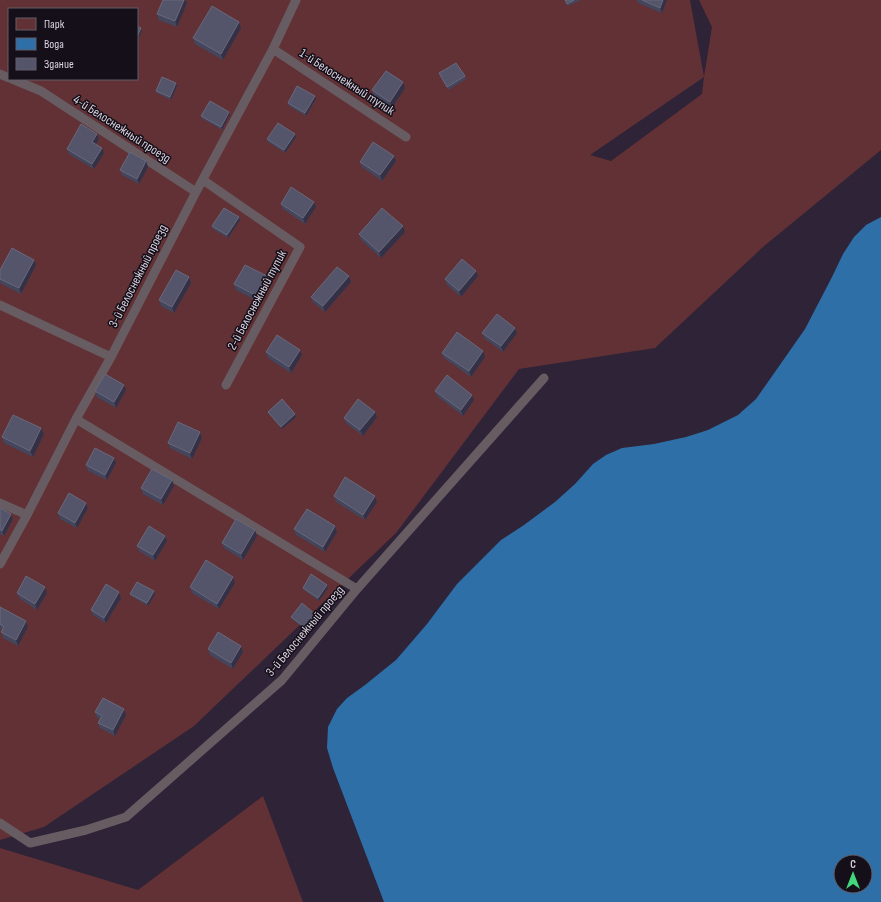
<svg xmlns="http://www.w3.org/2000/svg" width="881" height="902" font-family="'Sofia Sans Condensed',sans-serif">
	<style>
		.green { fill: #623135; fill-rule: evenodd }
		.water { fill: #2e6fa7; fill-rule: evenodd }
		.lines { fill: none; stroke-linecap: round; stroke-linejoin: round }
		.lane { stroke: #685c63; stroke-width: 9 }
		.wall { fill: #43465c }
		.shaded-wall { fill: #343147 }
		.building { fill: #54556a; stroke: #69687c }
		.labels { text-anchor: middle; dominant-baseline: central; stroke-width: 3; stroke-linejoin: round; paint-order: stroke }
		.street-label { font-size: 13px; fill: #dad2df; stroke: #140f18 }
	</style>
	<rect width="100%" height="100%" fill="#2f2337"/>
	<path class="green" d="M0,0H690L704,77L712,27L699,0H881V150L763,247L655,348L519,369L396,533L194,726L44,827L0,840ZM9,9H137V79H9ZM704,77L702,94L611,161L590,155Z
		M263,796L303,902H0V848L138,890Z"/>
	<path class="water" d="M881,217V902H384L333,768L327,748L328,727L337,709L347,698L365,685L396,660L427,624L457,584L501,540L524,525L555,502L575,484L593,464L606,455L622,448L654,444L686,437L708,430L738,415L756,399L805,329L832,277L843,254L854,237L866,225ZM841,862H865V886H841Z"/>
	<g class="lines">
		<path class="lane" d="M273,49L406,137
			M0,74L9,78
			M12,79L41,91L196,192
			M203,180L300,247L226,385
			M0,305L111,357
			M76,419L357,589
			M0,503L27,515
			M0,564L27,515L76,419L111,357L196,192L273,49L296,0
			M0,823L30,843L86,830L126,817L282,680L357,589L544,378"/>
	</g>
	<path class="wall" d="M184,0H185L187,3L177,27L159,20L157,14Z
		M565,0H581L568,6Z
		M637,0H667L662,13L638,3Z
		M239,22L241,28L223,60L195,44L193,38Z
		M439,73L465,76L466,79L448,90Z
		M176,83L177,86L171,100L157,93L156,91Z
		M405,88L392,108L374,96L372,90Z
		M316,99L306,116L289,106L288,103Z
		M229,112L230,114L222,130L203,119L201,116Z
		M97,134L99,139L96,144L104,153L94,169L69,154L67,149Z
		M296,137L285,153L268,142L267,139Z
		M394,156L396,161L382,181L362,167L360,162Z
		M146,161L148,167L139,184L122,175L120,170Z
		M314,202L316,207L305,224L283,209L281,204Z
		M239,217L240,220L228,238L213,229L212,226Z
		M403,226L405,232L381,258L361,240L359,234Z
		M36,265L21,294L0,283V270Z
		M349,276L351,282L325,312L313,302L311,297Z
		M478,276L461,297L447,285L445,279Z
		M189,277L191,283L174,313L161,306L159,300Z
		M271,283L261,303L236,290L234,284Z
		M515,328L517,333L503,352L484,338L482,333Z
		M266,352L302,355L291,373L268,358Z
		M442,353L485,357L471,377L444,358Z
		M126,390L116,408L97,397L95,391Z
		M435,391L474,400L463,416L437,396Z
		M268,412L295,414L296,417L282,429L269,414Z
		M375,412L377,417L363,436L346,423L344,418Z
		M200,432L202,438L192,459L170,448L168,443Z
		M44,434L33,457L4,443L2,437Z
		M114,458L116,463L107,480L88,471L86,465Z
		M172,480L174,486L163,505L143,494L141,488Z
		M334,496H375L377,502L365,520L336,502Z
		M86,503L88,508L77,528L60,519L58,513Z
		M0,508L13,519L4,536L0,534Z
		M335,526L337,532L325,552L296,535L294,529Z
		M255,530L257,536L243,560L224,548L222,543Z
		M165,536L167,541L155,561L139,551L137,546Z
		M233,577L235,583L219,609L192,593L190,587Z
		M327,585L328,588L319,601L304,590L303,588Z
		M17,593H47L37,610L19,598Z
		M130,594H155L148,606L131,596Z
		M121,598L106,623L93,615L91,610Z
		M0,607L26,621L28,627L18,646L3,638L1,632L2,630L0,629Z
		M316,615L317,617L307,631L292,619L291,617Z
		M241,646L243,652L233,669L210,655L208,649Z
		M124,709L126,715L115,736L100,728L98,723L100,719L97,718L95,712Z"/>
	<path class="shaded-wall" d="M184,0H185L187,3L177,27L175,21Z
		M663,0H667L662,13L660,8Z
		M239,22L241,28L223,60L221,54Z
		M141,28L142,31L137,41V37Z
		M403,82L405,88L392,108L390,102Z
		M176,83L177,86L171,100L170,97Z
		M315,96L316,99L306,116L305,113Z
		M229,112L230,114L222,130L221,127Z
		M97,134L99,139L94,148L92,142Z
		M295,134L296,137L285,153L284,150Z
		M102,148L104,153L94,169L92,164Z
		M394,156L396,161L382,181L380,175Z
		M146,161L148,167L139,184L137,179Z
		M314,202L316,207L305,224L303,218Z
		M239,217L240,220L228,238L227,235Z
		M403,226L405,232L381,258L379,252Z
		M34,260L36,265L21,294L19,288Z
		M476,271L478,276L461,297L459,291Z
		M349,276L351,282L325,312L323,306Z
		M189,277L191,283L174,313L172,307Z
		M269,277L271,283L261,303L259,297Z
		M515,328L517,333L503,352L501,346Z
		M300,350L302,355L291,373L289,367Z
		M483,351L485,357L471,377L469,371Z
		M124,385L126,390L116,408L114,402Z
		M472,395L474,400L463,416L461,410Z
		M375,412L377,417L363,436L360,430Z
		M295,414L296,417L282,429L281,427Z
		M41,428L44,434L33,457L30,451Z
		M200,432L202,438L192,459L190,453Z
		M114,458L116,463L107,480L105,475Z
		M172,480L174,486L163,505L161,499Z
		M375,496L377,502L365,520L363,515Z
		M86,503L88,508L77,528L75,523Z
		M11,514L13,519L4,536L2,531Z
		M335,526L337,532L325,552L323,547Z
		M255,530L257,536L243,560L241,554Z
		M165,536L167,541L155,561L153,555Z
		M233,577L235,583L219,609L217,604Z
		M327,585L328,588L319,601L318,598Z
		M45,587L47,593L37,610L35,604Z
		M154,591L155,594L148,606L147,603Z
		M119,592L121,598L106,623L104,618Z
		M316,615L317,617L307,631L306,628Z
		M26,621L28,627L18,646L16,640Z
		M241,646L243,652L233,669L231,663Z
		M124,709L126,715L115,736L113,730Z"/>
	<path class="building" d="M163,0H184L175,21L157,14Z
		M565,0H574L567,4Z
		M642,0H663L660,8Z
		M212,6L239,22L221,54L193,38Z
		M137,26L141,28L137,37Z
		M456,63L465,76L447,87L439,73Z
		M386,71L403,82L390,102L372,90Z
		M162,77L176,83L170,97L156,91Z
		M297,86L315,96L305,113L288,103Z
		M210,101L229,112L221,127L201,116Z
		M278,123L295,134L284,150L267,139Z
		M81,124L97,134L92,142L102,148L92,164L67,149Z
		M373,142L394,156L380,175L360,162Z
		M130,152L146,161L137,179L120,170Z
		M291,187L314,202L303,218L281,204Z
		M224,208L239,217L227,235L212,226Z
		M382,208L403,226L379,252L359,234Z
		M12,248L34,260L19,288L0,279V270Z
		M462,259L476,271L459,291L445,279Z
		M245,265L269,277L259,297L234,284Z
		M337,267L349,276L323,306L311,297Z
		M176,270L189,277L172,307L159,300Z
		M497,314L515,328L501,346L482,333Z
		M457,332L483,351L469,371L442,353Z
		M277,335L300,350L289,367L266,352Z
		M105,374L124,385L114,402L95,391Z
		M447,375L472,395L461,410L435,391Z
		M282,399L295,414L281,427L268,412Z
		M358,399L375,412L360,430L344,418Z
		M13,415L41,428L30,451L2,437Z
		M178,422L200,432L190,453L168,443Z
		M95,448L114,458L105,475L86,465Z
		M152,469L172,480L161,499L141,488Z
		M345,477L375,496L363,515L334,496Z
		M69,493L86,503L75,523L58,513Z
		M0,508L11,514L2,531L0,529Z
		M307,509L335,526L323,547L294,529Z
		M236,519L255,530L241,554L222,543Z
		M149,526L165,536L153,555L137,546Z
		M206,560L233,577L217,604L190,587Z
		M311,574L327,585L318,598L303,588Z
		M26,576L45,587L35,604L17,593Z
		M137,582L154,591L147,603L130,594Z
		M106,584L119,592L104,618L91,610Z
		M302,603L316,615L306,628L291,617Z
		M0,607L26,621L16,640L1,632L4,627L0,624Z
		M218,632L241,646L231,663L208,649Z
		M103,698L124,709L113,730L98,723L102,716L95,712Z"/>
	<g class="labels">
		<g class="street-label">
			<text transform="translate(347 82) rotate(33)">1-й Белоснежный тупик</text>
			<text transform="translate(122 129) rotate(33)">4-й Белоснежный проезд</text>
			<text transform="translate(138 276) rotate(-63)">3-й Белоснежный проезд</text>
			<text transform="translate(257 300) rotate(-62)">2-й Белоснежный тупик</text>
			<text transform="translate(305 631) rotate(-50)">3-й Белоснежный проезд</text>
		</g>
	</g>
	<rect x="8" y="8" width="130" height="72" fill="#140f18" stroke="#635d68"/>
	<rect x="16" y="18" width="20" height="12" fill="#623135" stroke="#635d68"/>
	<text x="44" y="28" font-size="12" fill="#dad2df">Парк</text>
	<rect x="16" y="38" width="20" height="12" fill="#2e6fa7" stroke="#635d68"/>
	<text x="44" y="48" font-size="12" fill="#dad2df">Вода</text>
	<rect x="16" y="58" width="20" height="12" fill="#54556a" stroke="#635d68"/>
	<text x="44" y="68" font-size="12" fill="#dad2df">Здание</text>
	<g transform="translate(853 874)"><circle r="19" fill="#140f18" stroke="#635d68"/>
	<path d="M0-3L7 15L0 10L-7 15Z" fill="#41d77c"/>
	<text y="-6" font-size="11" font-weight="bold" text-anchor="middle" fill="#dad2df">С</text>
	</g>
</svg>
